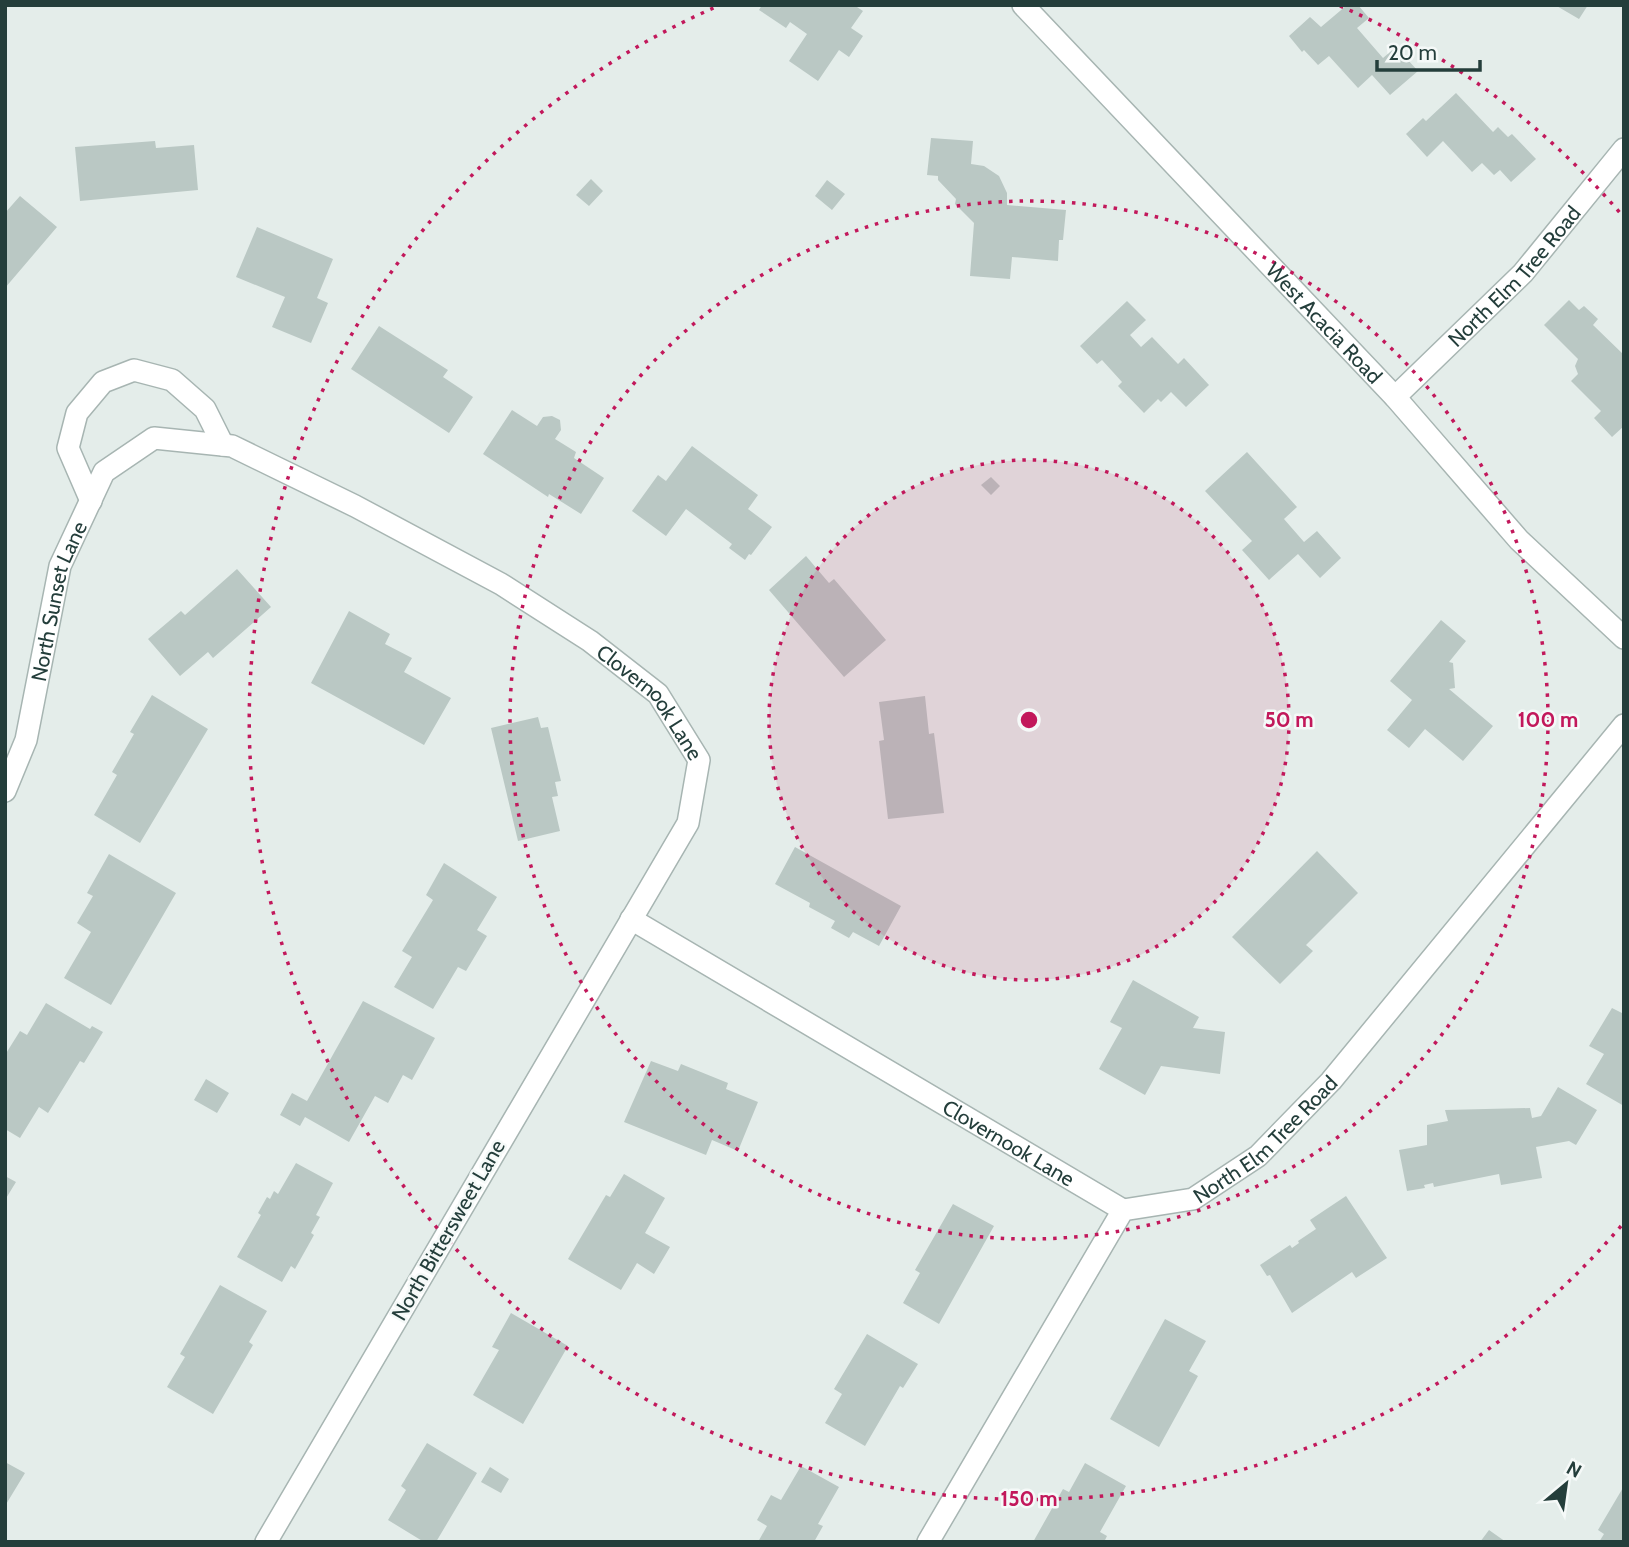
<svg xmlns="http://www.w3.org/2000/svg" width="1629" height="1547" font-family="Cabin,sans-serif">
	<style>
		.building { fill: #bac8c4 }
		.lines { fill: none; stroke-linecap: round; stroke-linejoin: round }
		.minor-casing { stroke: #a7b5b2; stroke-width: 24 }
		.minor { stroke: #fff; stroke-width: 21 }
		.ring { fill: none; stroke: #c2185b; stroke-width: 3.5; stroke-dasharray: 3.5 7 }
		.labels { text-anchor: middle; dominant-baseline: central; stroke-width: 5; stroke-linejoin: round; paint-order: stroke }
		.street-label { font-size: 21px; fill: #243e3b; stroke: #f5f9f8 }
		.centre { fill: #c2185b; stroke: #f5f9f8; stroke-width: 3.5 }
		.ring-label { font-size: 21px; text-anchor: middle; font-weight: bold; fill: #c2185b; stroke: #f5f9f8; stroke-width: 5; stroke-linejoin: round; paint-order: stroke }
	</style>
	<rect width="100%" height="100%" fill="#e4edea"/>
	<path class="building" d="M762,5H854L863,11L851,28L863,36L849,57L839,50L818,81L789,61L807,34L790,22L786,28L759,10Z
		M1347,5H1358L1369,18L1357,28L1383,58L1396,47L1418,71L1390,95L1372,75L1358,88L1329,56L1318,65L1304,50L1302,52L1289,36L1310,17L1321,27Z
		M1555,5H1588L1579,19Z
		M1456,93L1493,132L1498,127L1508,137L1512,134L1536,159L1511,182L1500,170L1494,175L1482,163L1472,172L1443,141L1427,157L1406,134L1423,118L1426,121Z
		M931,138L973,141L971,164L984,166L999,176L1007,193V205L1066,210L1063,240H1059L1058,261L1012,257L1010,279L970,276L974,223L955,204L956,199L938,180V176L927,175Z
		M155,141L156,148L194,145L198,190L80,201L75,147Z
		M591,179L603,191L589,206L576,195Z
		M827,180L845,194L832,210L815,196Z
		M20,196L57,227L5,288V213Z
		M257,227L333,259L317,298L328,303L311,343L272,327L285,297L236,277Z
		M1569,300L1579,310L1584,306L1598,319L1593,325L1624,355V426L1612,437L1594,418L1601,411L1571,381L1578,374L1575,366L1578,359L1544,325Z
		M1127,301L1146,320L1130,335L1141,347L1152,337L1178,364L1184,358L1209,385L1186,407L1171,392L1161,402L1158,399L1144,413L1118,386L1122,382L1102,360L1097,364L1080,346Z
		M379,326L448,370L443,377L473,397L449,433L351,369Z
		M512,410L537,426L543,417L552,416L560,420L561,430L555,439L576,452L574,458L604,478L581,514L549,494L548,497L483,454Z
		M692,446L758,495L748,509L772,527L751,555L749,554L745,560L729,548L732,544L686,509L666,536L632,511L658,475L666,481Z
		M1247,452L1297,507L1284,519L1304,542L1317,531L1341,558L1320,578L1298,554L1269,580L1242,550L1252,541L1205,491Z
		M991,477L1000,486L991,495L981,485Z
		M806,556L829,583L834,579L886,640L844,677L769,590Z
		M237,569L271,607L213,658L208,652L180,676L148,639L181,611L185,615Z
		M349,611L390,634L385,644L412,658L404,672L451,698L424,745L311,683Z
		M1441,620L1466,641L1449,662L1453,663L1455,688L1449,689L1493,726L1463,761L1425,729L1409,748L1387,730L1412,700L1390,681Z
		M152,695L208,729L140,843L94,815L117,775L112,772L134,734L130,732Z
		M925,696L929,734L934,733L944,813L888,819L879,741L884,740L879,702Z
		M538,717L541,728L548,727L561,781L555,782L558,796L552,797L560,831L518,841L491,728Z
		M795,847L901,906L879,946L853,932L849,938L831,928L835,921L809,907L810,903L775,884Z
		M1317,851L1358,893L1306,945L1313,951L1280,984L1232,937Z
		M109,854L176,893L111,1005L64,978L91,932L77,923L93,896L87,893Z
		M444,863L497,897L477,930L487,936L466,971L458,967L433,1009L394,987L412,957L402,951L433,900L426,895Z
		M1133,980L1199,1017L1193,1028L1225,1032L1220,1074L1161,1066L1145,1095L1099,1069L1122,1028L1110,1022Z
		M363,1001L435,1038L412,1080L403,1075L388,1103L375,1096L349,1142L305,1117L300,1126L280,1115L292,1093L307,1101Z
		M46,1003L90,1029L92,1026L103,1032L84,1063L80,1061L48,1113L39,1107L20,1138L5,1129V1055L20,1031L27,1035Z
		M1612,1008L1624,1014V1106L1586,1084L1604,1054L1589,1046Z
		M651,1061L678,1071L681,1064L728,1083L726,1089L758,1102L738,1151L712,1140L706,1155L624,1122Z
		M206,1079L229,1093L217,1113L194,1100Z
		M1558,1087L1597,1110L1576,1145L1569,1141L1536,1147L1542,1178L1501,1185L1499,1174L1434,1187L1433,1183L1424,1185L1425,1188L1407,1191L1399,1150L1427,1145V1125L1448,1121L1445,1110L1530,1108L1532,1118L1541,1116Z
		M296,1163L333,1183L316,1215L320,1217L311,1233L314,1235L295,1269L291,1266L282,1282L237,1257L261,1215L258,1213L267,1197L270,1199L274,1191L278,1194Z
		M624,1174L665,1198L645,1233L670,1247L654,1274L637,1263L621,1290L568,1259L606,1195L610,1197Z
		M5,1176L16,1182L5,1200Z
		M1346,1196L1387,1258L1356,1278L1352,1272L1292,1313L1270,1275L1267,1276L1260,1265L1290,1245L1292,1248L1299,1243L1298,1241L1316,1229L1310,1220Z
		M953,1204L994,1226L939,1324L903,1303L920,1273L915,1270Z
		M220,1285L267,1311L249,1342L253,1345L213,1414L167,1387L185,1357L180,1354Z
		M511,1313L568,1346L523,1424L473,1395L499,1350L492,1347Z
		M1165,1319L1206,1341L1189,1371L1198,1376L1159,1447L1110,1419Z
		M867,1334L918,1364L903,1388L900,1386L865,1446L825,1423L842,1394L834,1389Z
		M427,1443L477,1473L436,1542H424L388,1520L406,1490L401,1486Z
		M5,1462L25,1473L5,1506Z
		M1085,1463L1126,1486L1100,1532L1107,1536L1104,1542H1033L1063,1489L1069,1492Z
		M801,1466L839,1487L818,1524L823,1526L814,1542H758L767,1526L757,1520L771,1495L781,1500Z
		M490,1467L509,1479L501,1493L481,1482Z
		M1624,1486V1542H1599L1604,1534L1598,1530Z
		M1489,1530L1506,1542H1480Z"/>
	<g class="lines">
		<defs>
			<g id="minor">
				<path id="s1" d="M1023,5L1395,397L1519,540L1624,638"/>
				<path id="s2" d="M1395,397L1523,273L1624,149"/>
				<path d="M91,501L68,448L77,413L103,382L134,370L172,380L205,409L223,445"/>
				<path id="s3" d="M5,791L26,740L60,566L104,472L154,438L232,446L355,506L501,584L590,641L658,694L699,760L688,823L266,1542"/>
				<path id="s4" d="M631,919L1123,1210"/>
				<path id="s5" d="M928,1542L1123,1210L1193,1199L1258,1156L1331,1081L1624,725"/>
			</g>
		</defs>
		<use href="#minor" class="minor-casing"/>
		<use href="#minor" class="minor"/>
	</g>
	<circle cx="1029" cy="720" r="260" fill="#c2185b" fill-opacity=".12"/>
	<g class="ring">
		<circle cx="1029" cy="720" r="260"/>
		<circle cx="1029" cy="720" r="519"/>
		<path d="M1621 1226A779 779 0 1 1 718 6M1340 6A779 779 0 0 1 1621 214"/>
	</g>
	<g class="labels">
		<g class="street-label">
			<text stroke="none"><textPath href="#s2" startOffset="170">North Elm Tree Road</textPath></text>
			<text stroke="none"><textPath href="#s1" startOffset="438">West Acacia Road</textPath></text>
			<text stroke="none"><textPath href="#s3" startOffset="198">North Sunset Lane</textPath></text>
			<text stroke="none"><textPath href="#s3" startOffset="970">Clovernook Lane</textPath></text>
			<text stroke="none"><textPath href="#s5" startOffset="550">North Elm Tree Road</textPath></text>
			<text stroke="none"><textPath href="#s4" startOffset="439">Clovernook Lane</textPath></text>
			<text transform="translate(448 1230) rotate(-60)">North Bittersweet Lane</text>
		</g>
	</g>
	<circle cx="1029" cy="720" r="10" class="centre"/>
	<g class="ring-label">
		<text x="1289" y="727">50 m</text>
		<text x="1548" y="727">100 m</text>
		<text x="1029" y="1506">150 m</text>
	</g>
	<rect width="1629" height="1547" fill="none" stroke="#243e3b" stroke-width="14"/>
	<g transform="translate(1566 1484) rotate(29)" stroke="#f5f9f8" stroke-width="5" paint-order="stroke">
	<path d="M0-5L12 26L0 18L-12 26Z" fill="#243e3b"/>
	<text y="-10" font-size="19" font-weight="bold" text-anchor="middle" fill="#243e3b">N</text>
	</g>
	<path d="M1377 60v10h103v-10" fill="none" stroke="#243e3b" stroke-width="3.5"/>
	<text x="1388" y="60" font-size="21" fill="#243e3b" stroke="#f5f9f8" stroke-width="5" paint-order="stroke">20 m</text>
</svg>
